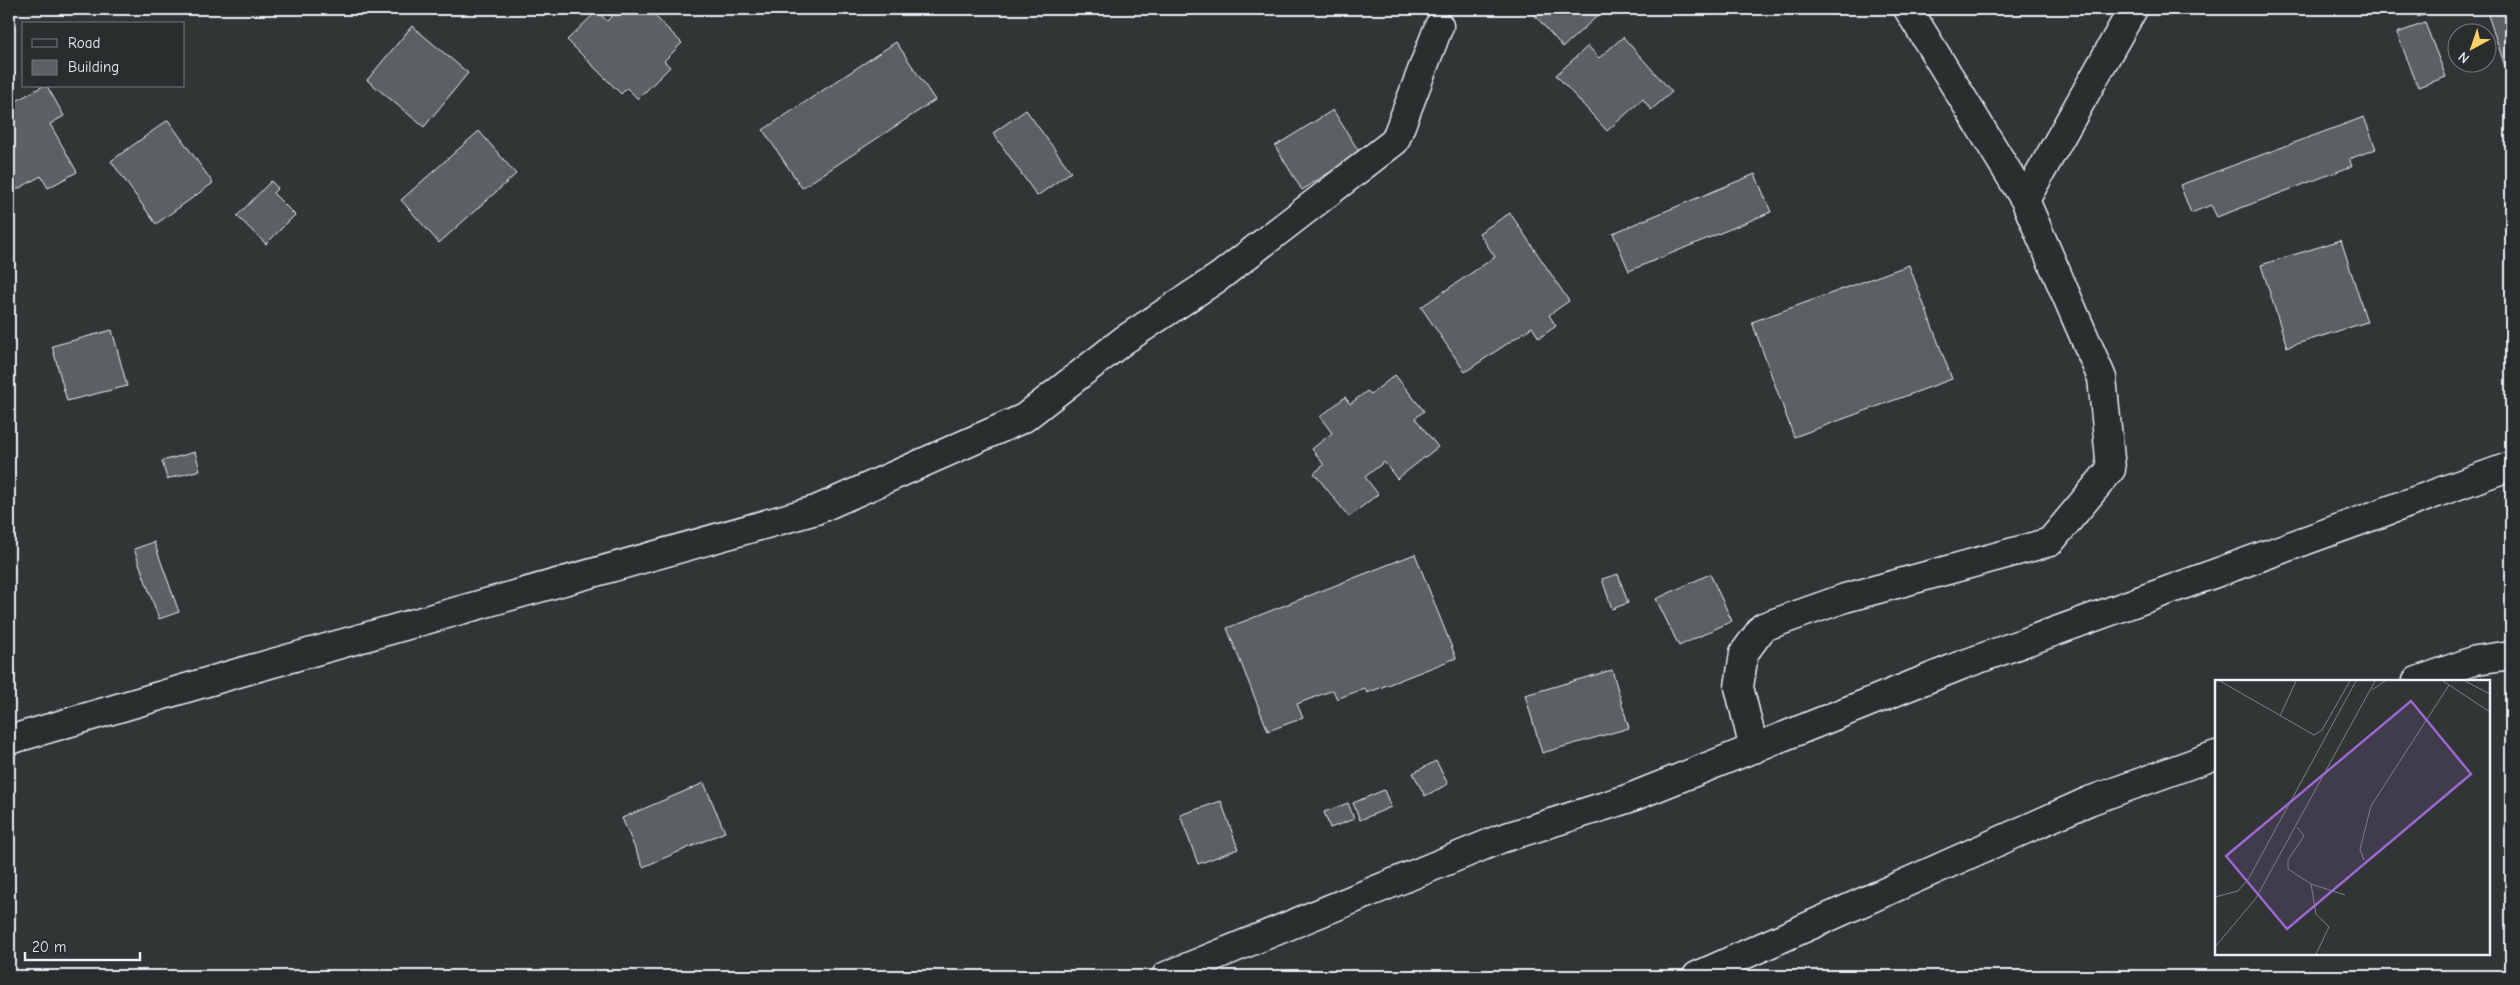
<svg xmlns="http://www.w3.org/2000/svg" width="2520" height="985" font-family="'Comic Neue',sans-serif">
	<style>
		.building { fill: #5c6063; stroke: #e8f1f8 }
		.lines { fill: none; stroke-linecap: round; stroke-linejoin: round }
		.minor-casing { stroke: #e8f1f8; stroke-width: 31 }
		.primary-casing { stroke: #e8f1f8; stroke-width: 31 }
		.minor { stroke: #2a2d2e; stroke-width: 28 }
		.primary { stroke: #2a2d2e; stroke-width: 28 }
		.inset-road { fill: none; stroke: #7b8084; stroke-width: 1 }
		.view { fill: #9c67d0; fill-opacity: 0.15; stroke: #9c67d0; stroke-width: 2.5 }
		.inset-edge { fill: none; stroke: #e8f1f8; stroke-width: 2.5 }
	</style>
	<rect width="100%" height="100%" fill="#323536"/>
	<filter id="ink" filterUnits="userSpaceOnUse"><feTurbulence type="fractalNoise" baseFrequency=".02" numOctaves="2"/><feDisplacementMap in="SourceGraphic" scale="10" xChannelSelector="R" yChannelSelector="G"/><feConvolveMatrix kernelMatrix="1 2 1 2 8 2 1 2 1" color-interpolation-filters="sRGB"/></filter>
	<g filter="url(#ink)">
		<path class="building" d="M619,9H648L682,43L664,61L670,67L638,99L627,88L621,94L567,40L597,11L607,21Z
			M1529,9H1605L1563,47Z
			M2415,9H2441L2418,17Z
			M2486,9H2511V84Z
			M2425,23L2446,77L2418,87L2397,33Z
			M412,26L468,73L424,127L367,80Z
			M1623,37L1672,92L1651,110L1643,99L1607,131L1556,75L1588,46L1599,58Z
			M896,42L935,100L802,188L763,130Z
			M43,86H47L64,116L50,124L77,172L48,188L41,176L9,194V105Z
			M1026,110L1071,172L1037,196L993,133Z
			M1333,110L1360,153L1302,190L1275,146Z
			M2364,117L2376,149L2349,159L2352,166L2217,217L2211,205L2191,213L2180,185Z
			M168,120L213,183L156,224L111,161Z
			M479,131L516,174L439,243L401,200Z
			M1755,174L1771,212L1629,271L1613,233Z
			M271,181L278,188L273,193L295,215L266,244L237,216Z
			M1510,213L1569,301L1549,315L1556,326L1539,338L1532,327L1465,372L1421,307L1495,257L1479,233Z
			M2341,240L2367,322L2287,347L2261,265Z
			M1909,265L1952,379L1794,437L1752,322Z
			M112,330L127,386L67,401L52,346Z
			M1395,375L1424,411L1415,418L1438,447L1397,479L1384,462L1365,477L1378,494L1349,517L1314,473L1324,465L1312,449L1332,433L1320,417L1345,397L1350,404L1367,391L1371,394Z
			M195,452L200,470L167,479L162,461Z
			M154,542L179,612L159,619L134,549Z
			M1415,554L1456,658L1367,693L1365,688L1337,699L1333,690L1297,704L1303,718L1268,731L1227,628Z
			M1618,574L1628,603L1612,609L1602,579Z
			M1710,574L1732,621L1679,646L1656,599Z
			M1612,670L1629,728L1542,753L1525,695Z
			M1436,761L1448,784L1425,796L1413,773Z
			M704,783L725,832L643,867L622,818Z
			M1384,790L1391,807L1360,820L1353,803Z
			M1221,801L1238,849L1198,864L1180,815Z
			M1348,803L1354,819L1330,828L1324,812Z"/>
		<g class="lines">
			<defs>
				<path id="minor" d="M2025,200L2133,9
					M2417,681L2476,660L2511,655
					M9,740L248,670L816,510L1024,418L1124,340L1219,277L1395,141L1439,26
					M1754,749L1739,687L1744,653L1763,627L1845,598L2050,542L2111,469L2102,378L2025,200L1908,9
					M1697,976L2089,801L2216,755"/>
				<path id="primary" d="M1166,976L1500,839L1627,799L1962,665L2511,466"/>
			</defs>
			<use href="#minor" class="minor-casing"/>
			<use href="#primary" class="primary-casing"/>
			<use href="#minor" class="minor"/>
			<use href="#primary" class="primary"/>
		</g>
	</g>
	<g transform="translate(2215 680)">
		<rect width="275" height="275" fill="#323536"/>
		<path class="inset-road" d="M5,1L99,55L107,50L135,1M228,1L275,32M250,1L275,14M157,10L170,1M65,36L81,1M82,147L89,156L73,180V189L96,204L130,215M149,180L145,169L156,126L234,5M96,204L101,234L114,247L101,274M0,217L23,211L34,198L141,1M0,267L41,218L160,1"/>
		<path class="view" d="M196,21L256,94L72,249L11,176Z"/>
		<rect width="275" height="275" class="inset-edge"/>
	</g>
	<rect width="2520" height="985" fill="none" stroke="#2a2d2e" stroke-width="30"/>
	<rect x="15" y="15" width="2490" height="955" fill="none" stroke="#e8f1f8" stroke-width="2" filter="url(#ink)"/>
	<rect x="22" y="22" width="162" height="65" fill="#2a2d2e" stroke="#767b7f"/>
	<rect x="32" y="39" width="25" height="8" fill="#2a2d2e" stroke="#767b7f"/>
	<text x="68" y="48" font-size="15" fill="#e8f1f8">Road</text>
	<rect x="32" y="60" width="25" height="15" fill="#5c6063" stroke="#767b7f"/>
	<text x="68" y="72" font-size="15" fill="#e8f1f8">Building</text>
	<g transform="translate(2472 48) rotate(220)"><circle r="24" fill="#2a2d2e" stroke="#767b7f"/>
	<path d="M0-4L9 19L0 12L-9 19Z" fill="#ffd166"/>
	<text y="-8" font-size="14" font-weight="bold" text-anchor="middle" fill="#e8f1f8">N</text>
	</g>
	<path d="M25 952v8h115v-8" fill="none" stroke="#e8f1f8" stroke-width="2.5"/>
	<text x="32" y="952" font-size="15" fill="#e8f1f8" stroke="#2a2d2e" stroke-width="4" paint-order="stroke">20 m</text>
</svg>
